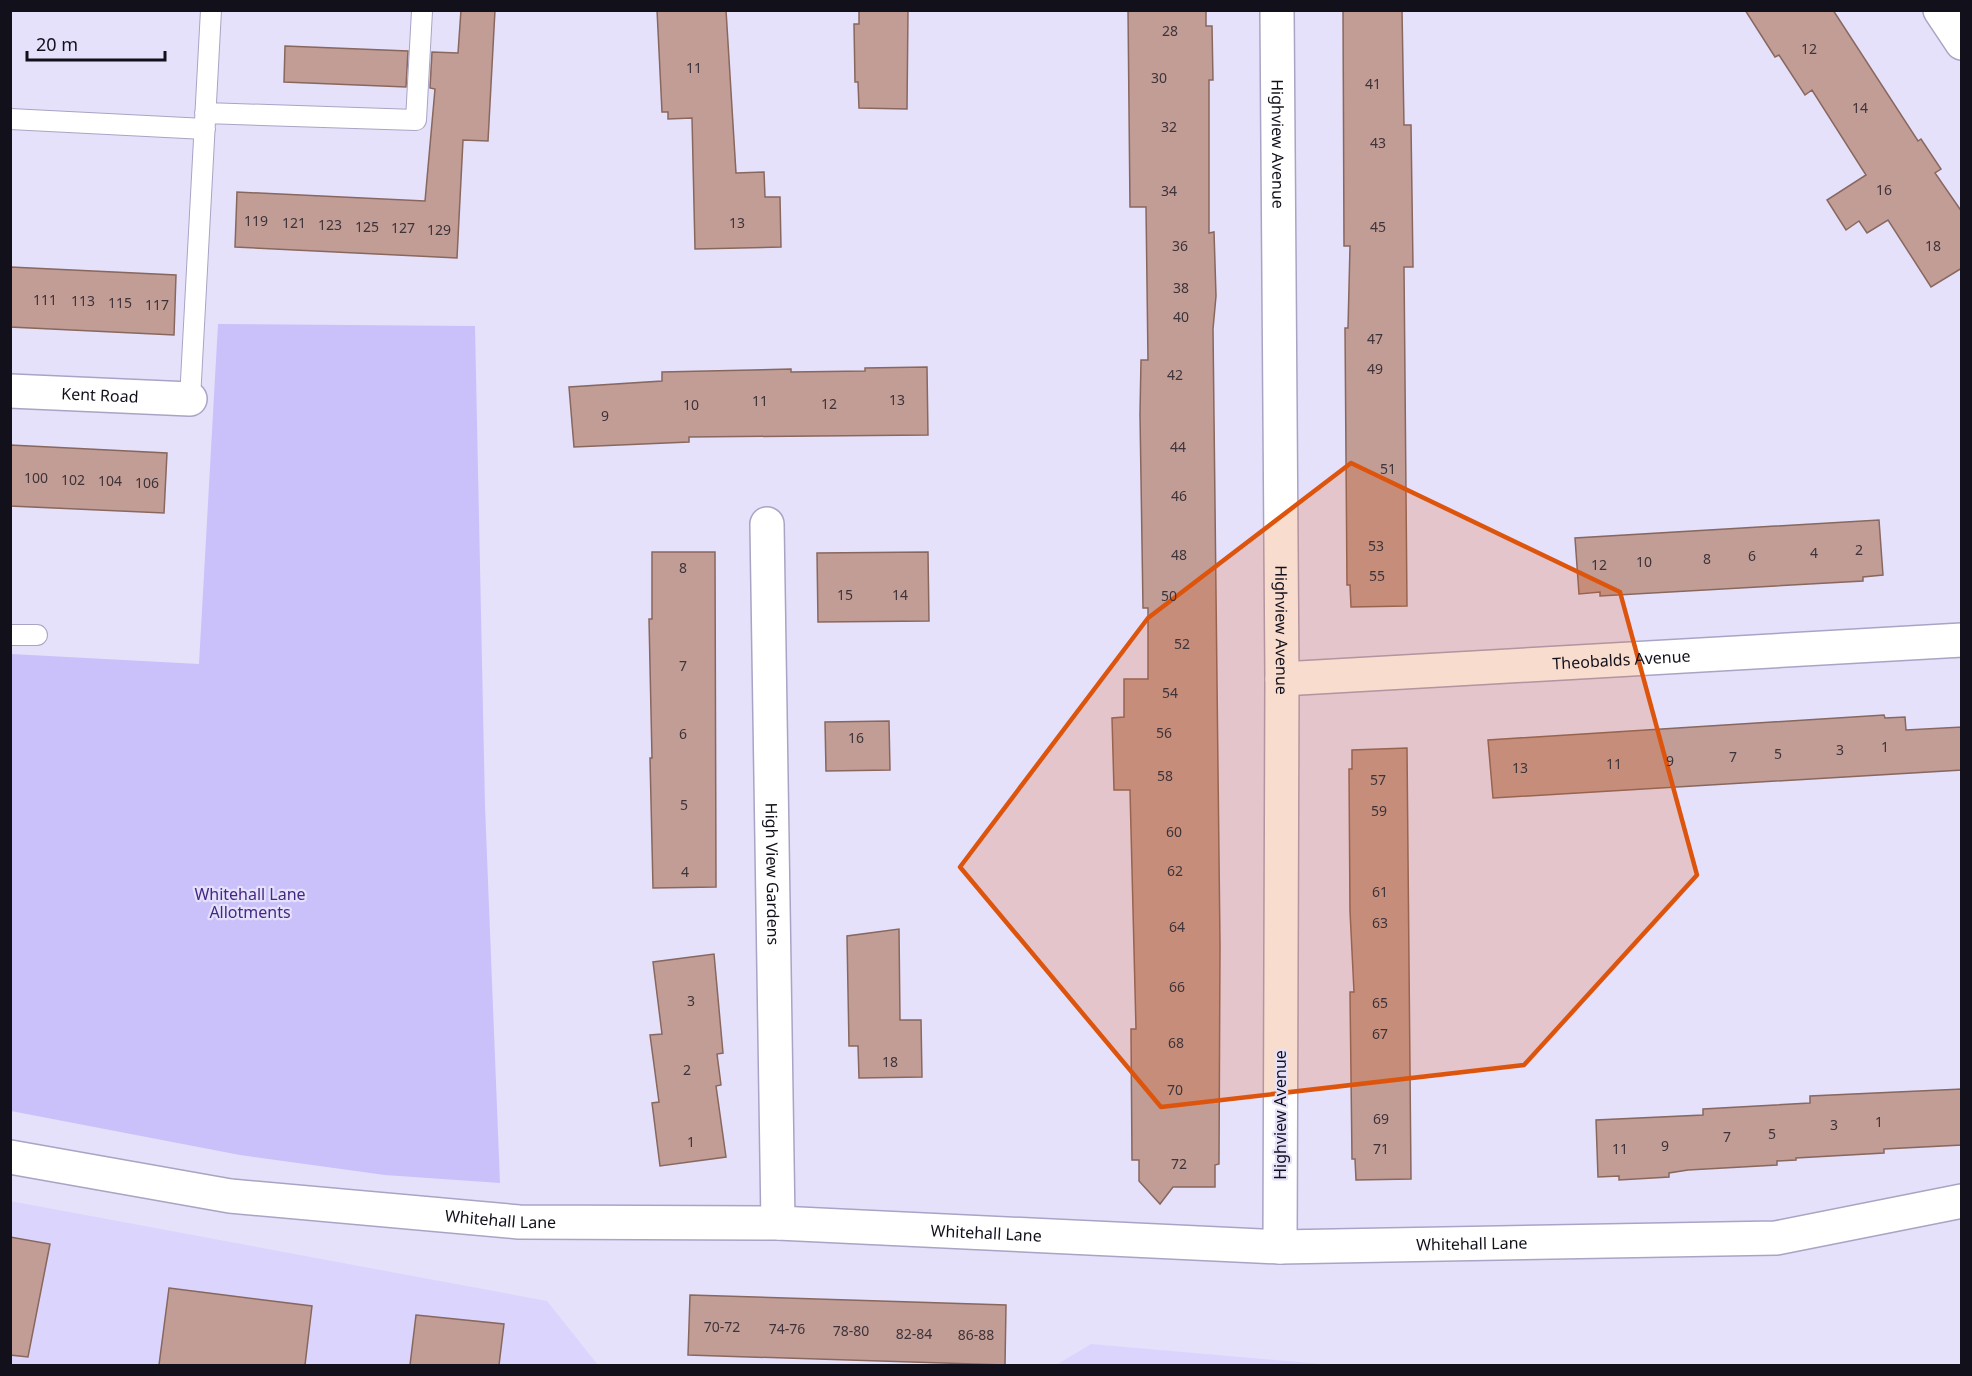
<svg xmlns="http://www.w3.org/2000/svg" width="1972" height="1376" font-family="'Noto Sans',sans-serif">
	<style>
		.built { fill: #dbd5fd }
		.green { fill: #cac1fa }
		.building { fill: #c19d95; stroke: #88675f; stroke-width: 1.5 }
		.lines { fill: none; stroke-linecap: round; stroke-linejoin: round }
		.lane-casing { stroke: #a9a4c3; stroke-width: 22 }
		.street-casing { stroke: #a9a4c3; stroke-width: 36 }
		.primary-casing { stroke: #a9a4c3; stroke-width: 36 }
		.lane { stroke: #fff; stroke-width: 20 }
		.street { stroke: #fff; stroke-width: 33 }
		.primary { stroke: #fff; stroke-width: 33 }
		.marked { fill: #dd550d; fill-opacity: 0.2; stroke: #dd550d; stroke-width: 4.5; stroke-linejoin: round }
		.labels { text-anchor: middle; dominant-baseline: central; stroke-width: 4.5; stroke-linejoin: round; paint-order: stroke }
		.number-label { font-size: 14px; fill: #3e333a }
		.street-label { font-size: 16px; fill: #12101b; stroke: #e5e1fb }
		.park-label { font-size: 16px; fill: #452885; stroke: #e5e1fb }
	</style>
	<rect width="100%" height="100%" fill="#e5e1fb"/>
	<path class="built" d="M10,1201L547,1301L598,1365H11Z
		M1091,1344L1333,1365H1056Z"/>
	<path class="green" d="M218,324L475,326L485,806L500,1183L385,1175L240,1155L11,1111V654L199,664Z"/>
	<path class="building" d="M461,10H495L488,141L463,140L457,258L235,247L237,192L425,201L435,89L430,88L432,52L458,53Z
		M657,10H726L736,173L764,172L765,197H780L781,247L695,249L692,118L668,119V112H662Z
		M859,10H908L907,109L859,108L858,82H855L854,24H859Z
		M1128,10H1206V26H1212L1213,80H1209V233L1214,232L1216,296L1213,329L1220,945L1219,1164L1215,1165V1187H1173L1160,1204L1139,1181V1160H1132L1131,1029H1136L1130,790H1114L1112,718L1124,717V679H1148V608H1143L1140,414L1141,360H1148L1146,207H1130Z
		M1343,10H1402L1404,125H1411L1413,267H1404L1407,606L1351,607L1350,585H1347L1345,328H1348L1350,246H1344Z
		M1745,10H1833L1918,141L1921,139L1941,169L1935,173L1962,212V268L1931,287L1888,220L1867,233L1859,221L1846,230L1827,200L1866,175L1812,90L1805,95L1779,55L1775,57Z
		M285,46L408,51L406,87L284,82Z
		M10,267L176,275L174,335L10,327Z
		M927,367L928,435L689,437V442L574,447L569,387L662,381V372L791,369V372L865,371V368Z
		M10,445L167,453L164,513L10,506Z
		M1879,520L1883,575L1863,577V581L1600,596V592L1579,594L1575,538Z
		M652,552H715L716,887L653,888L650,758H652L649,619H652Z
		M928,552L929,621L818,622L817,553Z
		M1884,715L1885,718L1905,717L1906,730L1962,727V770L1493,798L1488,740Z
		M889,721L890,770L826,771L825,722Z
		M1407,748L1411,1179L1356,1180L1355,1159H1352L1350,992H1354L1350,911L1349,769H1352V750Z
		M899,929L900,1020H921L922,1077L859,1078L858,1046H849L847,936Z
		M714,954L723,1053L717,1054L721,1085L716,1086L726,1157L660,1166L652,1103L659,1102L650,1035L662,1034L653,962Z
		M1962,1089V1145L1884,1149V1153L1796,1158V1160L1777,1161V1165L1688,1170L1669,1173V1177L1619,1180V1176L1598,1177L1596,1120L1703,1115V1109L1810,1103V1096Z
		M10,1237L50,1244L28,1357L10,1355Z
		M169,1288L312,1306L305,1365H159Z
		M690,1295L1006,1305L1005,1365L688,1355Z
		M416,1315L504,1324L499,1365H410Z"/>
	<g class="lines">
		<defs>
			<path id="lane" d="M205,113L416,120L422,11
				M10,119L205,129
				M190,399L211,10
				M10,635H37"/>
			<g id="street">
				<path id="s1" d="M1277,10L1282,679L1280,1247"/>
				<path id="s2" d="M10,391L190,399"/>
				<path id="s3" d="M767,524L778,1223"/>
				<path id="s4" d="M1282,679L1962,640"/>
				<path id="s5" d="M10,1157L230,1196L519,1222L778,1223L1280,1247L1776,1238L1962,1201"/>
			</g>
			<path id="primary" d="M1940,10L1962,43"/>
		</defs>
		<use href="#lane" class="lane-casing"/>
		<use href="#street" class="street-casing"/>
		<use href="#primary" class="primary-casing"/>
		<use href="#lane" class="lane"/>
		<use href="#street" class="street"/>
		<use href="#primary" class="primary"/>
	</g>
	<path class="marked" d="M1351,463L1620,592L1697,875L1524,1065L1161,1107L960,867L1148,618Z"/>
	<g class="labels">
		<g class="number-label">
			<text x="1170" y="30">28</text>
			<text x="1809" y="48">12</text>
			<text x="694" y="67">11</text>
			<text x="1159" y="77">30</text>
			<text x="1373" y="83">41</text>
			<text x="1860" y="107">14</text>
			<text x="1169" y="126">32</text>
			<text x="1378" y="142">43</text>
			<text x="1884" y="189">16</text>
			<text x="1169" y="190">34</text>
			<text x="256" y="220">119</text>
			<text x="294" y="222">121</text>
			<text x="737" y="222">13</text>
			<text x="330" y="224">123</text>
			<text x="367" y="226">125</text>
			<text x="1378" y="226">45</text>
			<text x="403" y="227">127</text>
			<text x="439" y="229">129</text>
			<text x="1180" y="245">36</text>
			<text x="1933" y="245">18</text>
			<text x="1181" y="287">38</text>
			<text x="45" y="299">111</text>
			<text x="83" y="300">113</text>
			<text x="120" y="302">115</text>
			<text x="157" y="304">117</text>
			<text x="1181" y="316">40</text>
			<text x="1375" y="338">47</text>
			<text x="1375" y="368">49</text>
			<text x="1175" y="374">42</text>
			<text x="897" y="399">13</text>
			<text x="760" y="400">11</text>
			<text x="829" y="403">12</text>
			<text x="691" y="404">10</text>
			<text x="605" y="415">9</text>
			<text x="1178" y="446">44</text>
			<text x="1388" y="468">51</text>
			<text x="36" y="477">100</text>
			<text x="73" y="479">102</text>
			<text x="110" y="480">104</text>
			<text x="147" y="482">106</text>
			<text x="1179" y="495">46</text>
			<text x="1376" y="545">53</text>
			<text x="1859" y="549">2</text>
			<text x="1814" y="552">4</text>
			<text x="1179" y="554">48</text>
			<text x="1752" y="555">6</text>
			<text x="1707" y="558">8</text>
			<text x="1644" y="561">10</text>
			<text x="1599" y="564">12</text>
			<text x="683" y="567">8</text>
			<text x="1377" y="575">55</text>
			<text x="845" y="594">15</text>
			<text x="900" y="594">14</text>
			<text x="1169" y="595">50</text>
			<text x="1182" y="643">52</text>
			<text x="683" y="665">7</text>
			<text x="1170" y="692">54</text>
			<text x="1164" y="732">56</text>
			<text x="683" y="733">6</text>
			<text x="856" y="737">16</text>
			<text x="1885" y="746">1</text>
			<text x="1840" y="749">3</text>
			<text x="1778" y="753">5</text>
			<text x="1733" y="756">7</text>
			<text x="1670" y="760">9</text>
			<text x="1614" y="763">11</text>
			<text x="1520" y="767">13</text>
			<text x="1165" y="775">58</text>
			<text x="1378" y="779">57</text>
			<text x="684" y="804">5</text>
			<text x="1379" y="810">59</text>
			<text x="1174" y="831">60</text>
			<text x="1175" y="870">62</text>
			<text x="685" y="871">4</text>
			<text x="1380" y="891">61</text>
			<text x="1380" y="922">63</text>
			<text x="1177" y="926">64</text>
			<text x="1177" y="986">66</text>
			<text x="691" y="1000">3</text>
			<text x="1380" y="1002">65</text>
			<text x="1380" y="1033">67</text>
			<text x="1176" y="1042">68</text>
			<text x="890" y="1061">18</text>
			<text x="687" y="1069">2</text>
			<text x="1175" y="1089">70</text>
			<text x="1381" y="1118">69</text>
			<text x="1879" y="1121">1</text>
			<text x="1834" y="1124">3</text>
			<text x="1772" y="1133">5</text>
			<text x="1727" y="1136">7</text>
			<text x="691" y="1141">1</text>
			<text x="1665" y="1145">9</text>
			<text x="1381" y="1148">71</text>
			<text x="1620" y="1148">11</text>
			<text x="1179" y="1163">72</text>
			<text x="722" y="1326">70-72</text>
			<text x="787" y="1328">74-76</text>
			<text x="851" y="1330">78-80</text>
			<text x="914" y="1333">82-84</text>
			<text x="976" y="1334">86-88</text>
		</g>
		<g class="street-label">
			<text stroke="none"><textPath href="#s1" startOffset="134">Highview Avenue</textPath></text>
			<text stroke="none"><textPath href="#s2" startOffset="90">Kent Road</textPath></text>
			<text stroke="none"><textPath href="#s1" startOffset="620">Highview Avenue</textPath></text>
			<text stroke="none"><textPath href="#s4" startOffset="340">Theobalds Avenue</textPath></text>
			<text stroke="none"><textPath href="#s3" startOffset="350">High View Gardens</textPath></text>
			<text transform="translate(1280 1115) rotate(-90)">Highview Avenue</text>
			<text stroke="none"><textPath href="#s5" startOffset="495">Whitehall Lane</textPath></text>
			<text stroke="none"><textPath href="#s5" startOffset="981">Whitehall Lane</textPath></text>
			<text stroke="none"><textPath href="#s5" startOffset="1467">Whitehall Lane</textPath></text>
		</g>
		<g class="park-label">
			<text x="250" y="894">Whitehall Lane<tspan x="250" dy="18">Allotments</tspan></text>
		</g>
	</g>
	<rect width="1972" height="1376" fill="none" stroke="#12101b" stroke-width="24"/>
	<path d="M27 51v9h138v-9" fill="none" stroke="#12101b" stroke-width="3"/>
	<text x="36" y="51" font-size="18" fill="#12101b" stroke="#e5e1fb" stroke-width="4.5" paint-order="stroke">20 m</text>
</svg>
